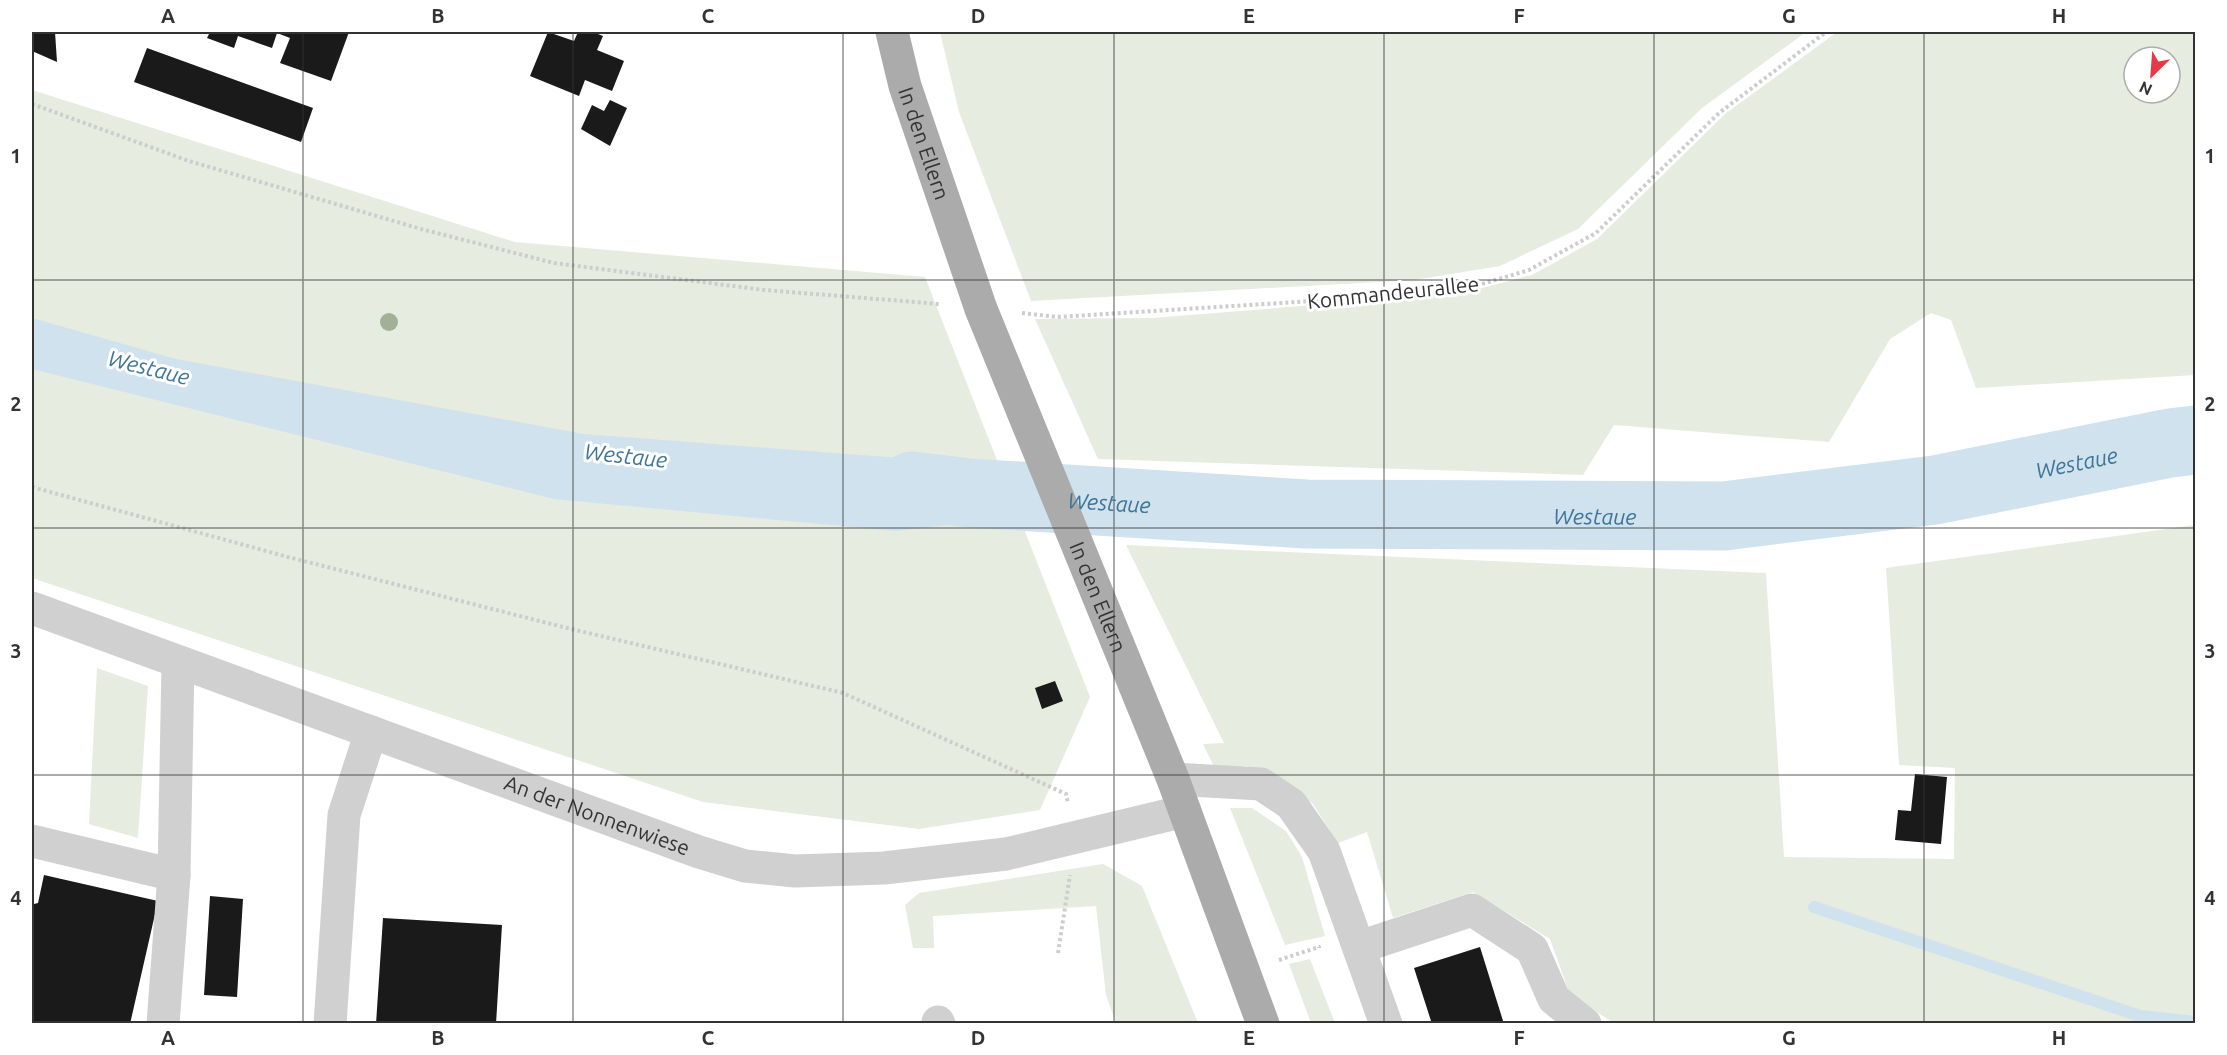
<svg xmlns="http://www.w3.org/2000/svg" width="2227" height="1055" font-family="Ubuntu,sans-serif">
	<style>
		.green { fill: #e6ecdf; fill-rule: evenodd }
		.water { fill: #cfe2ee }
		.lines { fill: none; stroke-linecap: round; stroke-linejoin: round }
		.stream { stroke: #cfe2ee; stroke-width: 12 }
		.river { stroke: #cfe2ee; stroke-width: 69 }
		.building { fill: #1a1a1a }
		.path { stroke: #cdcdcd; stroke-width: 4; stroke-dasharray: 3 3; stroke-linecap: butt }
		.minor { stroke: #d0d0d0; stroke-width: 33 }
		.major { stroke: #ababab; stroke-width: 33 }
		.tree { fill: #a2b095 }
		.grid { fill: none; stroke: #333; stroke-width: 1.5; stroke-opacity: 0.55 }
		.labels { text-anchor: middle; dominant-baseline: central; stroke-width: 6; stroke-linejoin: round; paint-order: stroke }
		.street-label { font-size: 21px; fill: #333; stroke: #fff }
		.water-label { font-size: 22px; font-style: italic; fill: #3f7597; stroke: #fff }
		.neatline { fill: none; stroke: #333; stroke-width: 2 }
		.grid-label { font-size: 20px; text-anchor: middle; font-weight: bold; fill: #333 }
	</style>
	<rect width="100%" height="100%" fill="#fff"/>
	<path class="green" d="M940,32H1806L1702,108L1578,229L1500,266L1414,280L1031,301L959,112Z
		M1837,32H2195V375L1976,388L1951,320L1931,313L1890,339L1829,442L1614,425L1583,475L1098,459L1035,319L1153,318L1463,293L1532,275L1597,239L1725,114ZM2134,57H2170V93H2134Z
		M32,90L515,242L925,277L1090,697L1040,810L919,829L703,802L32,578Z
		M2195,525V1023H1614L1570,995L1550,939L1473,892L1393,918L1367,832L1338,843L1313,804L1280,779L1246,766L1216,771L1203,744L1224,743L1126,545L1766,573L1784,857L1954,859L1955,768L1899,765L1886,568Z
		M97,668L148,686L138,838L89,824Z
		M1230,808H1252L1286,831L1302,857L1325,936L1285,945Z
		M1103,864L1142,886L1198,1023H1116L1106,995L1096,906L933,916L934,948H913L905,905L919,893Z
		M1310,959L1335,1023H1311L1289,964Z"/>
	<path class="water" d="M32,318L176,359L584,434L993,465L1019,517L896,531L554,499L32,369Z"/>
	<g class="lines">
		<path class="stream" d="M1814,907L2140,1016L2196,1022"/>
		<path class="river" id="s1" d="M912,486L969,493L1306,514L1724,516L1935,490L2170,443L2196,440"/>
	</g>
	<path class="building" d="M32,32H55L57,62L32,51Z
		M210,32H349L331,81L280,63L290,38L277,33L272,48L238,36L234,48L207,38Z
		M548,32L574,41L578,32H593L603,36L597,50L624,61L612,91L585,80L579,96L530,76Z
		M147,48L313,108L301,142L134,82Z
		M610,100L627,108L610,146L581,129L592,105L604,111Z
		M1055,681L1063,701L1042,709L1035,688Z
		M1915,774L1947,777L1941,844L1895,840L1898,810L1911,811Z
		M44,875L158,901L130,1024H32V916L34,904L38,903Z
		M210,896L243,899L237,997L204,995Z
		M383,918L502,925L496,1024H376Z
		M1480,947L1504,1024H1432L1414,968Z"/>
	<g class="lines">
		<path class="path" d="M32,104L189,161L421,229L554,263L764,290L940,304
			M1022,313L1057,317L1393,296L1465,289L1529,270L1596,233L1719,113L1826,32
			M32,487L288,557L567,628L843,693L1066,794L1068,803
			M1058,953L1070,875
			M1279,960L1319,947V948"/>
		<g class="minor">
			<path id="s2" d="M32,608L699,852L745,866L795,871L884,868L1006,854L1185,811"/>
			<path d="M1173,779L1261,784L1291,804L1324,851L1386,1024"/>
			<path d="M32,841L174,875L178,663"/>
			<path d="M1360,947L1472,910L1532,949L1554,999L1585,1024"/>
			<path d="M938,1022L939,1024"/>
			<path d="M163,1024L174,875"/>
			<path d="M330,1024L344,815L371,732"/>
		</g>
		<path class="major" id="s3" d="M892,32L905,86L981,309L1173,779L1263,1024"/>
	</g>
	<circle class="tree" cx="389" cy="322" r="9"/>
	<path class="grid" d="M303,32V1024M573,32V1024M843,32V1024M1114,32V1024M1384,32V1024M1654,32V1024M1924,32V1024M32,280H2196M32,528H2196M32,775H2196"/>
	<g class="labels">
		<g class="street-label">
			<text stroke="none"><textPath href="#s3" startOffset="116">In den Ellern</textPath></text>
			<text transform="translate(1393 292) rotate(-6)">Kommandeurallee</text>
			<text stroke="none"><textPath href="#s3" startOffset="602">In den Ellern</textPath></text>
			<text stroke="none"><textPath href="#s2" startOffset="602">An der Nonnenwiese</textPath></text>
		</g>
		<g class="water-label">
			<text transform="translate(149 367) rotate(14)">Westaue</text>
			<text transform="translate(626 455) rotate(6)">Westaue</text>
			<text stroke="none"><textPath href="#s1" startOffset="1170">Westaue</textPath></text>
			<text stroke="none"><textPath href="#s1" startOffset="198">Westaue</textPath></text>
			<text stroke="none"><textPath href="#s1" startOffset="684">Westaue</textPath></text>
		</g>
	</g>
	<rect width="2227" height="1055" fill="none" stroke="#ffffff" stroke-width="66"/>
	<g transform="translate(2152 75) rotate(205)"><circle r="28" fill="#ffffff" stroke="#adadad" stroke-width="1.5"/>
	<path d="M0-4.5L10 22L0 15L-10 22Z" fill="#e63946"/>
	<text y="-9" font-size="16" font-weight="bold" text-anchor="middle" fill="#333333">N</text>
	</g>
	<rect x="33" y="33" width="2161" height="989" class="neatline"/>
	<g class="grid-label">
		<text x="168" y="23">A</text>
		<text x="438" y="23">B</text>
		<text x="708" y="23">C</text>
		<text x="978" y="23">D</text>
		<text x="1249" y="23">E</text>
		<text x="1519" y="23">F</text>
		<text x="1789" y="23">G</text>
		<text x="2059" y="23">H</text>
		<text x="16" y="163">1</text>
		<text x="2210" y="163">1</text>
		<text x="16" y="411">2</text>
		<text x="2210" y="411">2</text>
		<text x="16" y="658">3</text>
		<text x="2210" y="658">3</text>
		<text x="16" y="905">4</text>
		<text x="2210" y="905">4</text>
		<text x="168" y="1045">A</text>
		<text x="438" y="1045">B</text>
		<text x="708" y="1045">C</text>
		<text x="978" y="1045">D</text>
		<text x="1249" y="1045">E</text>
		<text x="1519" y="1045">F</text>
		<text x="1789" y="1045">G</text>
		<text x="2059" y="1045">H</text>
	</g>
</svg>
